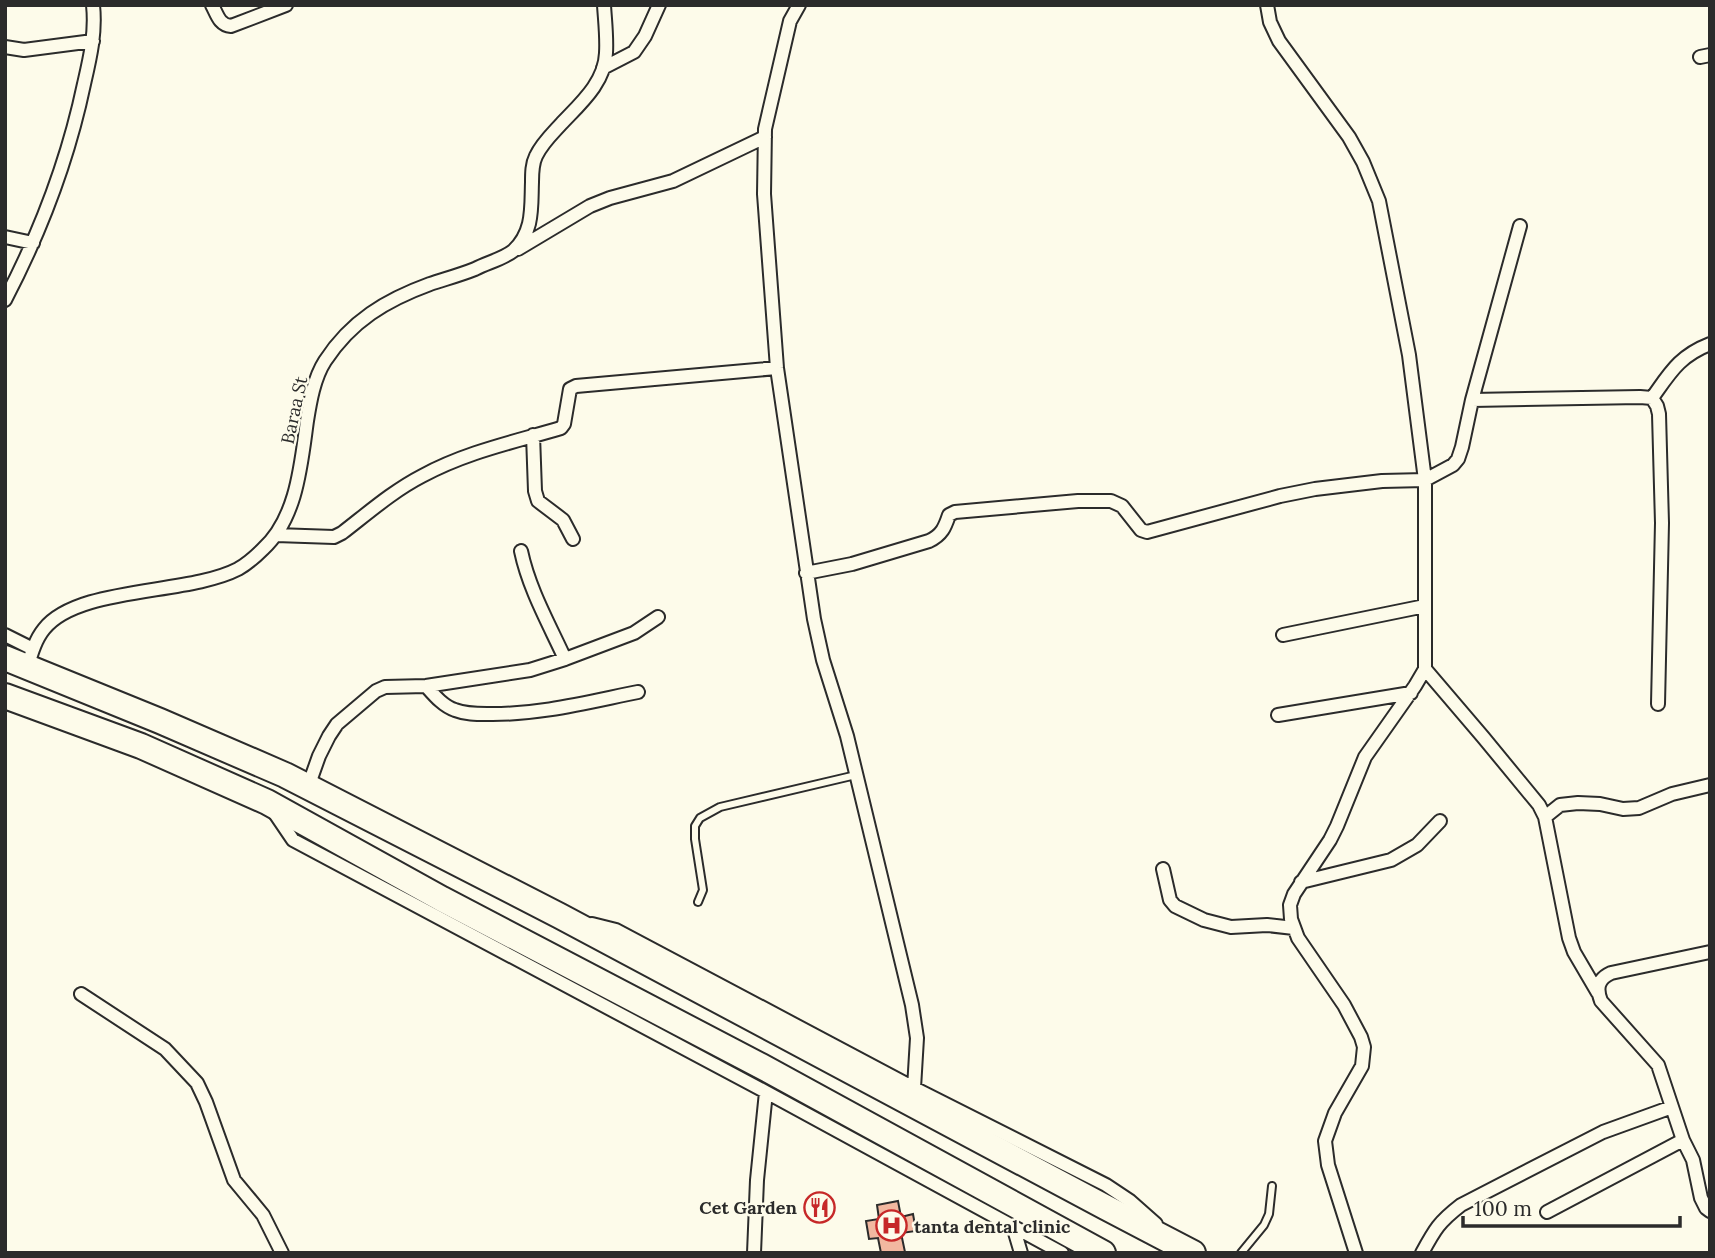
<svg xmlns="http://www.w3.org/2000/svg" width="1715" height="1258" font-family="Lora,serif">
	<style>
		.building { fill: #f2b8a0; stroke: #2b2b2b; stroke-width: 2 }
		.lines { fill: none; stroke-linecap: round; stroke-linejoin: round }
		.lane-casing { stroke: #2b2b2b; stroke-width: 10 }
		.street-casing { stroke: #2b2b2b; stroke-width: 16 }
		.highway-casing { stroke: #2b2b2b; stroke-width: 28 }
		.lane { stroke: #fdfbea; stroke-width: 6 }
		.street { stroke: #fdfbea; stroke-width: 12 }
		.highway { stroke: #fdfbea; stroke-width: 24 }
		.labels { text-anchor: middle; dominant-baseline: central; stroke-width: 5; stroke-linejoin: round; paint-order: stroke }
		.street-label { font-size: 18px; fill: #2b2b2b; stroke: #fdfbea }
		.poi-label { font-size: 18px; font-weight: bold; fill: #2b2b2b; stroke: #fdfbea; text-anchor: end }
	</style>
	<rect width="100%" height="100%" fill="#fdfbea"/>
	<path class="building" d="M898,1201L901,1217L913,1214L916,1231L901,1233L905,1252L881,1253L878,1238L869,1239L866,1221L879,1219L877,1205Z"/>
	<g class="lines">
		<defs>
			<path id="lane" d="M698,902L703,890L695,839V826L700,818L720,807L856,775
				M1241,1253L1264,1225L1269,1214L1272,1186"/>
			<path id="street" d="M212,5C217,14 219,25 231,26L286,5
				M799,5L790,21L765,129L764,194L777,368L814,619L823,660L847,736L912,1005L917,1038L914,1088
				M1267,5L1270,22L1279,41L1349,137L1363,162L1379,201L1409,355L1425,480V669L1415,686L1365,757L1337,826L1330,840L1294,894L1290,905L1291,919L1298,938L1344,1005L1361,1037L1364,1047L1362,1066L1335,1113L1325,1141L1328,1165L1356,1253
				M5,47L24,50L93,41
				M1700,57L1710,55
				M603,68L634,52L645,36L659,5
				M5,237L33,243
				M518,249L590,206L610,198L673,181L765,137
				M5,300C41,231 68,160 84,84C90,58 96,33 93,5
				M1652,398C1670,373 1679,356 1710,344
				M1472,400L1640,397L1652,398L1657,406L1659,414L1662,523L1658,704
				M533,435L535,491L538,501L563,520L573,539
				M276,535L334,537L342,533C368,513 393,491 422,476C466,452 514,442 561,428L564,424L570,389L576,386L777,368
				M521,551C529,589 549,624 565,659
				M806,573L852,564L929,541C942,535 945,527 949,515L955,512L1078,501H1111L1122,506L1141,530L1147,532L1280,496L1315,489L1382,481L1425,480L1453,465L1458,459L1462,447L1472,400L1520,226
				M5,635L33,649
				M1283,635L1425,606
				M27,668C31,655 35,640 44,629C78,586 188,595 238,569C247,564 256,556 263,549C297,518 301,464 307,421C310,402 314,378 325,361C351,321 386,300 430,284C445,279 460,275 475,269C486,263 503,259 513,251C534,232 531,207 532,182C532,173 532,164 536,156C542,143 553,133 562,123C581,103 605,82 606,53C607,37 605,21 604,5
				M1425,669L1483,737L1539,805L1545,817L1569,938L1574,952L1598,993
				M426,686C434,695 443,706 455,710C465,714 476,714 487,714C539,715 588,702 638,692
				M1278,715L1411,693
				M308,787L319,756L329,736L337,724L376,691L385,687L426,686L530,670L565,659L634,633L658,617
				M274,812L293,840L766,1092L1062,1253
				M1545,817L1560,805L1578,803L1600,804L1623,809L1639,808L1672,794L1710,785
				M1163,869L1170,900L1175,906L1204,920L1231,927L1267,925L1294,928
				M1301,882L1391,860L1417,845L1440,821
				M592,924L616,930L914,1088L1106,1185L1130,1201L1156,1224
				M1710,952L1611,973C1598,979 1596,988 1601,1001L1658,1065L1683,1140L1693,1160L1701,1198L1706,1208L1710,1211
				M81,994L165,1049L197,1083L206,1102L234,1180L263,1215L282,1253
				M1547,1212L1683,1140
				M1013,1226L1021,1253
				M754,1253L757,1180L766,1092
				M1422,1253C1435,1229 1439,1222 1461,1205L1603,1132L1672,1107"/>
			<path id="highway" d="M5,658L160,721L285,775L560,916L1105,1207L1193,1253
				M5,696L141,746L267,802L442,899L761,1066L1103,1253"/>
		</defs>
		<use href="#lane" class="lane-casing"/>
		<use href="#street" class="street-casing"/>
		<use href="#highway" class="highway-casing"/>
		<use href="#lane" class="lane"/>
		<use href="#street" class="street"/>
		<use href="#highway" class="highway"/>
	</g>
	<defs>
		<symbol id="restaurant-ring" viewBox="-11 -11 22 22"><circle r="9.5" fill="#fdfbea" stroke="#c62828" stroke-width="1.5"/><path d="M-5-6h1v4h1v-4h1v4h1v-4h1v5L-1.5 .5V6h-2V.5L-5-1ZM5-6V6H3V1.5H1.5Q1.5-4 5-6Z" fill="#c62828"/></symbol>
		<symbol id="hospital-ring" viewBox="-11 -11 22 22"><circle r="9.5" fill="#fdfbea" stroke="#c62828" stroke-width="1.5"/><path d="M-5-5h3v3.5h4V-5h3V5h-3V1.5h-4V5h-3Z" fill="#c62828"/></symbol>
	</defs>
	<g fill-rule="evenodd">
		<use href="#restaurant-ring" x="802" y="1190" width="35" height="35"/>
		<use href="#hospital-ring" x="874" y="1208" width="35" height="35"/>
	</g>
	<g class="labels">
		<g class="street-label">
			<text transform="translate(294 410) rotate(-78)">Baraa St</text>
		</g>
		<g class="poi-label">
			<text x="797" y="1207">Cet Garden</text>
			<text x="914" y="1226" text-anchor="start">tanta dental clinic</text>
		</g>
	</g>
	<rect width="1715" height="1258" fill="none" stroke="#2b2b2b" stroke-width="14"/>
	<path d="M1463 1216v10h217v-10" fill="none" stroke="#2b2b2b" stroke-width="3.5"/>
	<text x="1474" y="1216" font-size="21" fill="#2b2b2b" stroke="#fdfbea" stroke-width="5" paint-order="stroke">100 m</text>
</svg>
